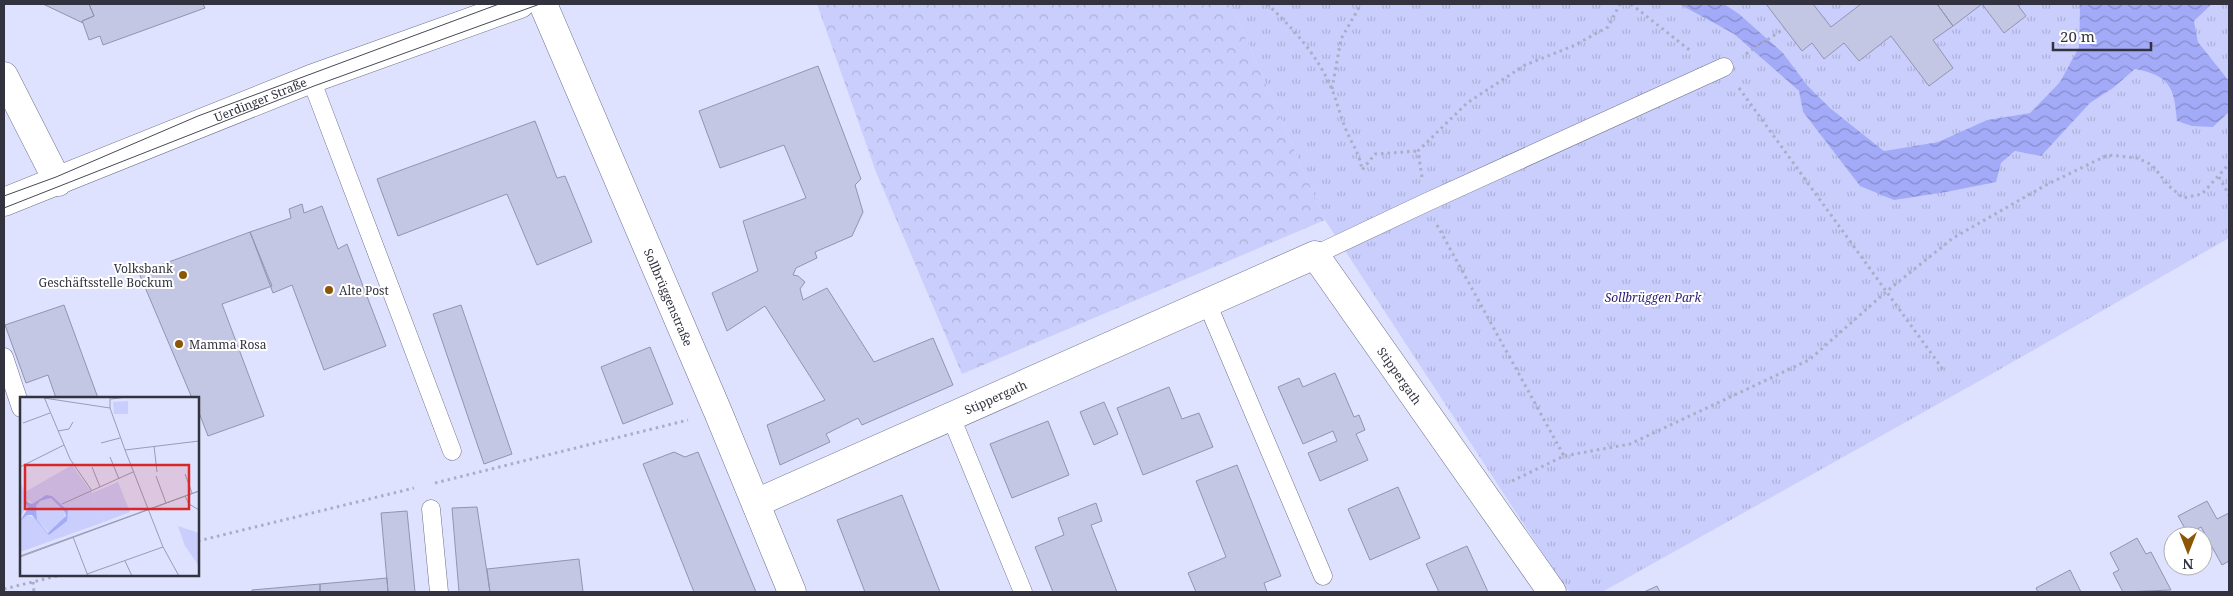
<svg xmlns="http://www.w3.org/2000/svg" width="2233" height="596" font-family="'Noto Serif',serif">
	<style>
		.forest { fill: url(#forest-crowns) }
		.park { fill: url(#park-tufts) }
		.water { fill: url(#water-waves) }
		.building { fill: #c4c7e4; stroke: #9194af }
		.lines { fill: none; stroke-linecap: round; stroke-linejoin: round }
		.lane-casing { stroke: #6f728b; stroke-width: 19 }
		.street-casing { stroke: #6f728b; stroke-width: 29 }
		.secondary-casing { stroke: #6f728b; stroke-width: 29 }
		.path { stroke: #aaadc5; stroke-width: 3; stroke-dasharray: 2.5 4; stroke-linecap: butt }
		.lane { stroke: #fff; stroke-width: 18 }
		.street { stroke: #fff; stroke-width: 28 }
		.secondary { stroke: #fff; stroke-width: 28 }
		.tram { stroke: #474957; stroke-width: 1 }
		.poi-dot { fill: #8b5704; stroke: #fff; stroke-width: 2 }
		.labels { text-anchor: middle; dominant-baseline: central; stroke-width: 4; stroke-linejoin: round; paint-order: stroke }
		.street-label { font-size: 12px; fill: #32333f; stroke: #fff }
		.poi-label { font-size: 12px; fill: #32333f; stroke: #fff; text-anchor: start }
		.park-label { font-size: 12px; font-style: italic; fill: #271d75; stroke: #fff }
		.inset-road { fill: none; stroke: #999cb2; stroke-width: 1 }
		.view { fill: #d62828; fill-opacity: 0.15; stroke: #d62828; stroke-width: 2.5 }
		.inset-edge { fill: none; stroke: #32333f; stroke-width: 2.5 }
	</style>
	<defs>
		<pattern id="forest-crowns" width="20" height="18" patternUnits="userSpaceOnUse" patternTransform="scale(1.25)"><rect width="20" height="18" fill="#c9cefc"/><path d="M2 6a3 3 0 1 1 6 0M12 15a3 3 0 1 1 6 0" fill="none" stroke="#adb1d9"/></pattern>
		<pattern id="park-tufts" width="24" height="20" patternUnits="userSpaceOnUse" patternTransform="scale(1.25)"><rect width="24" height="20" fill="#c9cefc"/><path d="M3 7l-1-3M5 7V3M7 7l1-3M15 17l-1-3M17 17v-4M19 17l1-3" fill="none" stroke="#adb1d9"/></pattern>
		<pattern id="water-waves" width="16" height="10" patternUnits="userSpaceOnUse" patternTransform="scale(1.25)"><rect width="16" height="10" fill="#a3aaf8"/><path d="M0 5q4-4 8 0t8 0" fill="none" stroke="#858bca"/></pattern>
	</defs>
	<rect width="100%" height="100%" fill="#dee2ff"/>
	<path class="forest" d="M817,4H1231L1325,220L962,374L876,172Z"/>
	<path class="park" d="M1231,4H1679L1734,34L1799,91L1803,112L1860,186L2001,163L2015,151L2041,155L2090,103L2113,88L2135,69C2170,76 2173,87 2178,122L2213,127L2229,112V238L1990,375L1602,592H1573L1566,589L1325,220Z
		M1724,4H1766L1802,50L1812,43L1824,59L1844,43L1859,61L1891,36L1929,86L1953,68L1933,40L1982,4L2004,33L2026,16L2017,4H2080L2079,47L2060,82L2030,113L1987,120L1938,142L1884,151L1830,108L1807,85L1783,53Z
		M1813,4H1861L1831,27Z
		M2212,4H2229V81L2198,42L2194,21Z"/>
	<path class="water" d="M1679,4H1724L1739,14L1783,53L1807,85L1830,108L1884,151L1938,142L1987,120L2030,113L2060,82L2079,47L2080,4H2212L2194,21L2198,42L2229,81V112L2213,127L2192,126L2177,121C2174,87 2170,76 2135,69L2113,88L2090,103L2041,156L2015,151L2001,163L1996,182L1946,192L1894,200L1860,186L1803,112L1799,91L1734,34Z"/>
	<path class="building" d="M43,4H89L94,16L82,21L83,23Z
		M89,4H203L205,8L103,45L100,36L89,40L83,23L82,21L94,16Z
		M1766,4H1813L1831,27L1861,4H1937L1953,26L1933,40L1953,68L1929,86L1891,36L1859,61L1844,43L1824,59L1812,43L1802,51Z
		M1937,4H1982L1953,26Z
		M1982,4H2017L2026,16L2004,33Z
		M818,66L861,179L855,185L863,212L852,236L815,252L817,258L796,268L793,275L798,276L805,282L800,289L803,300L827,288L874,362L933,338L953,385L862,425L858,418L826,434L830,442L780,465L767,425L825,400L765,306L727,331L712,293L758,271L743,221L806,198L784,145L720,168L699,111Z
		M535,121L557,178L565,176L592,242L537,265L507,194L398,236L377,179Z
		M302,204L304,213L322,206L338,249L347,244L386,346L324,370L292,285L273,293L250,232L291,218L289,209Z
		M250,232L272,286L222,304L264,416L208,436L198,410V398H192L139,273Z
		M64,305L98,398H56L48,375L26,383L5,325Z
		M461,305L512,454L484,464L433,314Z
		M650,347L673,404L623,424L601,367Z
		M1335,373L1354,417L1359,415L1365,430L1356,434L1368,460L1320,481L1308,453L1337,441L1333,431L1303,444L1278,387L1299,378L1303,387Z
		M1169,387L1182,419L1199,413L1213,447L1143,475L1117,408Z
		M1104,402L1118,434L1094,445L1080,412Z
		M1048,421L1069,475L1012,498L990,444Z
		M674,452L685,457L698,452L756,592H694L643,464Z
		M1237,465L1281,576L1264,583L1267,592H1196L1188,573L1226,557L1196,481Z
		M1398,487L1420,538L1370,560L1348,509Z
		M902,495L940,592H865L837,520Z
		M2207,501L2217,519L2229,513V561L2222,565L2201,527L2188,534L2178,516Z
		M1096,503L1102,521L1091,525L1117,592H1053L1035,547L1064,535L1058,518Z
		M477,507L490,592H459L452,508Z
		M407,511L415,592H388L381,513Z
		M2137,538L2146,554L2151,552L2171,590L2123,592L2113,573L2119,570L2110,553Z
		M1467,546L1488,592H1439L1426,564Z
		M579,559L583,592H490L487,569Z
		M2070,570L2081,592H2038L2036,588Z
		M387,578L388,592H320V584Z
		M320,584V592H252V590Z
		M1657,586L1660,592H1644Z"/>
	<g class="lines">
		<defs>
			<path id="lane" d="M311,79L452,451
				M1315,255L1425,203L1724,67
				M1207,303L1323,576
				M4,357L21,408
				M951,417L1023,592
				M431,509L439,592"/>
			<g id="street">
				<path id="s1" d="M543,4L718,412L792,592"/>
				<path d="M4,76L58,182"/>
				<path id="s2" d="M756,503L1315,255L1552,592"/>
			</g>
			<g id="secondary">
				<path id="s3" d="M4,202L311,79L520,4"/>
			</g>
		</defs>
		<use href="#lane" class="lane-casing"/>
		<use href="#street" class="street-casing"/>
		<use href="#secondary" class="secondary-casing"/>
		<path class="path" d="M1267,4C1294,29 1319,57 1333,92C1338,105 1341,119 1347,132C1354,148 1359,152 1362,170L1375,154L1418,151
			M1631,4L1692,52
			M1746,54L1785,28
			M1739,88L1944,371
			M1332,89L1341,39L1361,4
			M1422,177L1418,151L1467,103L1525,65L1573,46L1608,27L1620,4
			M2219,177L2229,195
			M1437,225L1564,456
			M1512,481L1564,456L1630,444L1809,360L1887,291L1953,238L2046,185L2108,155L2137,158L2152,165L2169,186L2183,198L2202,194L2229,164
			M435,483L688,420
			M198,541L414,488
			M33,582L34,592
			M4,589L61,575"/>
		<use href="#lane" class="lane"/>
		<use href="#street" class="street"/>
		<use href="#secondary" class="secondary"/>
		<path class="tram" d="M4,196L56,177L198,116L499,4
			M4,208L314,86L540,4"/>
	</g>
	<g class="poi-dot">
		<circle cx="183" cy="275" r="5"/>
		<circle cx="329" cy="290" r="5"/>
		<circle cx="179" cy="344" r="5"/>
	</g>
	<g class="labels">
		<g class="street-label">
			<text stroke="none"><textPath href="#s3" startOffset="276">Uerdinger Straße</textPath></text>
			<text stroke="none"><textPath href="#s1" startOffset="319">Sollbrüggenstraße</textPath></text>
			<text stroke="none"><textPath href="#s2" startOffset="759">Stippergath</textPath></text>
			<text stroke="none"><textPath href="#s2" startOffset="262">Stippergath</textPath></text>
		</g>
		<g class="poi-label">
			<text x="173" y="268" text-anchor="end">Volksbank<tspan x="173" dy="14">Geschäftsstelle Bockum</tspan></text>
			<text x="339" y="290">Alte Post</text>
			<text x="189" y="344">Mamma Rosa</text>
		</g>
		<g class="park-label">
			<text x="1653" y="297">Sollbrüggen Park</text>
		</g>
	</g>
	<g transform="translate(20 397)">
		<rect width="179" height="179" fill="#dee2ff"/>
		<path d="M108,4V17H94L93,5Z" fill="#c9cefc"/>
		<path d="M98,85L110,115L84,125L72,96Z" fill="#c9cefc"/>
		<path d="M52,68L72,96L84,125L0,155V124L7,118L17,122L16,109L20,104L31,101L45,115L44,123L30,136L18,124L29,138L45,125L48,115L32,99L22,100L12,107L9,103L0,122V85L5,95Z" fill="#c9cefc"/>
		<path d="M158,129L179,136V169L165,149Z" fill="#c9cefc"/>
		<path d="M26,98L32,99L48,114L47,124L29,138L12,118H7L0,124L8,111L5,104L12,107ZM31,101L45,115L46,119L28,136L17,123L16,109L20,104Z" fill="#a3aaf8" fill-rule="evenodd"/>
		<path class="inset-road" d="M24,0L50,62L72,94M90,0V11L105,53L143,150L159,179M24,1L90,11M91,2L107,0M3,26L30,16M38,34L49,32L53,25M81,46L100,41M134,49L137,75M105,53L179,44M90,60L99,82M0,70L44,48M72,70L80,90M165,77L172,96M136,79L146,106M165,99L169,107L179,113M42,107L113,75M53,140L68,179M0,159L179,94M0,160L179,94M105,164L112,179M67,177L143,150"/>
		<path class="view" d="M5,68H169V112H5Z"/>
		<rect width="179" height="179" class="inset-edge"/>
	</g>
	<rect width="2233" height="596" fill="none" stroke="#32333f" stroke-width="10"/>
	<g transform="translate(2188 551) rotate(180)"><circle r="24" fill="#ffffff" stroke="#adadb2"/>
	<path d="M0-4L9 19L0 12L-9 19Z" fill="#8b5704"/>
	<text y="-8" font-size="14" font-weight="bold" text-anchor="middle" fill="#32333f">N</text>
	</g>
	<path d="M2053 42v8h98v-8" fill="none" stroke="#32333f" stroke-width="2.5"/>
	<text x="2060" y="42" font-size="15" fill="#32333f" stroke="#ffffff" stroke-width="4" paint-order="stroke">20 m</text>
</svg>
